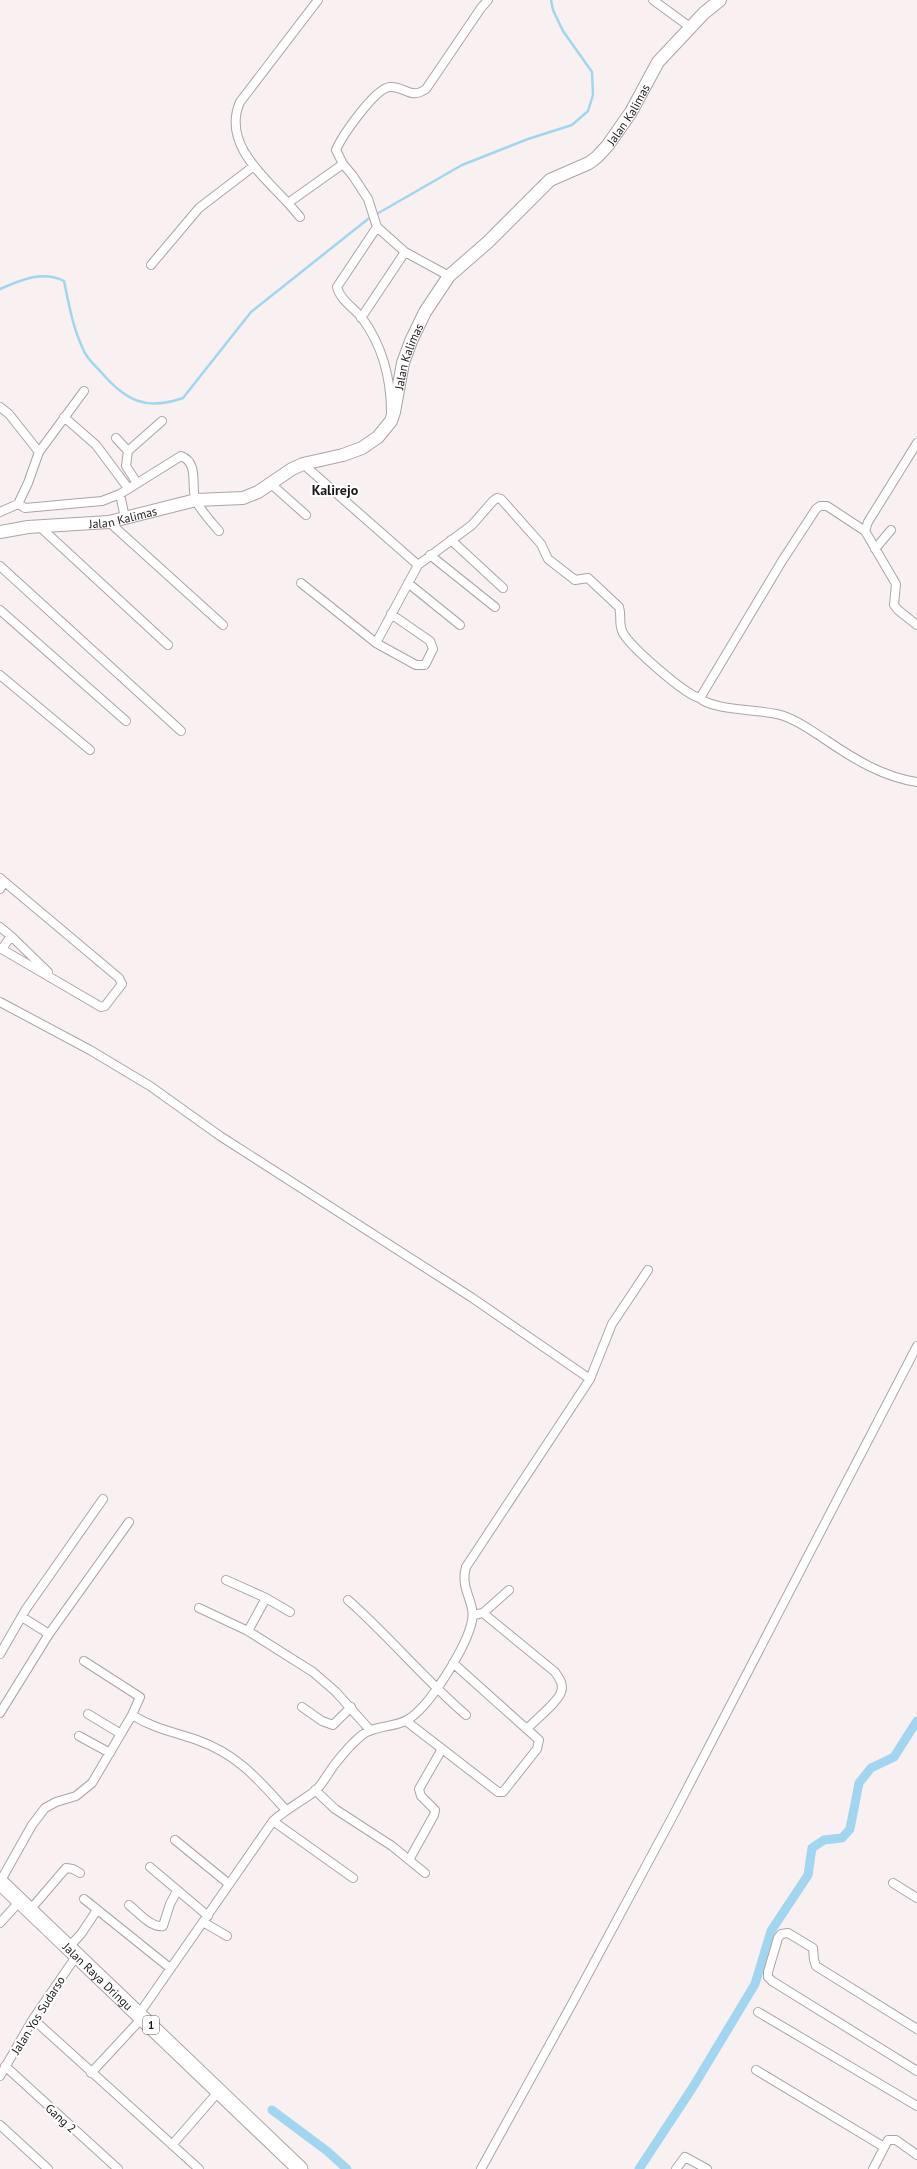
<svg xmlns="http://www.w3.org/2000/svg" width="917" height="2169" font-family="'PT Sans',sans-serif">
	<style>
		.lines { fill: none; stroke-linecap: round; stroke-linejoin: round }
		.stream { stroke: #a2d5f0; stroke-width: 2.5 }
		.canal { stroke: #a2d5f0; stroke-width: 9 }
		.street-casing { stroke: #aca4a4; stroke-width: 10 }
		.secondary-casing { stroke: #aca4a4; stroke-width: 14 }
		.highway-casing { stroke: #aca4a4; stroke-width: 17 }
		.street { stroke: #fff; stroke-width: 8 }
		.secondary { stroke: #fff; stroke-width: 12 }
		.highway { stroke: #fff; stroke-width: 15 }
		.labels { text-anchor: middle; dominant-baseline: central; stroke-width: 4; stroke-linejoin: round; paint-order: stroke }
		.shield { fill: #fff; stroke: #5f5d5d; stroke-width: 1 }
		.shield-label { font-size: 11px; font-weight: bold; fill: #1b1818 }
		.street-label { font-size: 12px; fill: #1b1818; stroke: #fff }
		.quarter-label { font-size: 14px; font-weight: bold; fill: #1b1818; stroke: #fff }
	</style>
	<rect width="100%" height="100%" fill="#f9f1f1"/>
	<g class="lines">
		<path class="stream" d="M0,289C21,280 43,270 64,281C69,305 73,329 84,351C87,359 96,366 101,372C126,401 146,411 183,398L251,312L368,219L462,165L528,139L572,125L588,111L593,95L592,72L563,31L553,10L551,0"/>
		<path class="canal" d="M272,2110L327,2151L347,2169
			M639,2169L693,2087L755,1984L771,1931L808,1875L812,1848L824,1840L842,1838L850,1829L859,1783L871,1768L894,1757L917,1721"/>
		<defs>
			<path id="street" d="M318,0L240,102C222,143 263,176 288,203L343,164
				M653,0L690,27
				M288,203L300,217
				M377,227L337,287C340,300 354,308 362,318C382,345 391,379 391,412
				M151,265L199,208L254,166
				M449,276L405,252L377,227L368,199L353,176L343,164L336,150C342,136 375,88 390,87C405,86 410,100 426,89L481,8L488,0
				M361,318L405,252
				M0,407L9,414L39,452
				M64,417L96,445L128,488
				M116,438L128,451
				M917,443L868,522L865,531L896,584L894,605L898,610L917,625
				M303,464L418,565L472,525L493,501L497,498L501,499L541,544L548,559L575,580L588,578L619,607C622,617 618,623 623,633C631,647 685,695 700,698
				M137,483L126,466L128,451L162,421
				M270,483L306,515
				M120,494L125,518
				M18,504L25,508L102,501L120,494L181,456C200,463 190,488 196,501C202,512 211,522 219,531
				M0,512L18,504L28,483L39,452L84,391
				M109,522L223,625
				M39,526L168,645
				M865,531L827,506H820L816,509L782,561L700,698C712,711 766,709 784,716C799,721 812,731 826,740C854,759 883,777 917,782
				M451,540L503,588
				M875,549L891,530
				M430,555L495,607
				M0,566L181,731
				M301,583L376,643L418,565
				M408,583L460,625
				M0,610L126,721
				M376,643L416,665H425L433,649L430,641L391,614
				M0,675L90,750
				M0,878L119,978L122,984L105,1006L101,1007L0,948
				M0,889L4,882
				M0,927L11,936L2,949
				M11,936L48,972
				M0,1002L90,1050L150,1086L220,1136L471,1297L590,1379L466,1567C459,1591 478,1603 471,1625C464,1650 429,1708 407,1720C393,1728 375,1725 362,1735C352,1743 342,1755 335,1764C328,1773 323,1784 315,1791C301,1802 286,1809 273,1821L139,2014
				M590,1379L612,1324L648,1270
				M226,1580L266,1598
				M348,1600C389,1636 424,1679 466,1715
				M199,1608L248,1631
				M290,1612L266,1598L248,1631L313,1672L336,1692L370,1730
				M483,1613L509,1590
				M474,1615L483,1613L555,1672C559,1678 564,1684 561,1692C559,1701 534,1721 527,1729
				M22,1617L49,1634
				M0,1654L26,1609L103,1499
				M84,1661L140,1697L132,1715
				M302,1707L322,1721L333,1725L351,1707
				M0,1713L49,1634L129,1522
				M88,1714L121,1734
				M406,1721L498,1792H503L537,1749L539,1740L453,1663
				M79,1736L110,1753
				M315,1790L335,1809L392,1846L425,1873
				M273,1821L353,1878
				M175,1840L229,1884
				M409,1860L434,1815L435,1810L421,1796L419,1789L442,1749
				M150,1867L208,1916
				M0,1882L32,1825L45,1808L56,1802L76,1796L92,1783L132,1715C157,1730 172,1731 197,1740C237,1754 258,1779 285,1809
				M893,1883L917,1898
				M84,1899L170,1968
				M129,1905C138,1912 151,1928 163,1926L170,1904L177,1891
				M30,1910L66,1868L73,1869L80,1873
				M203,1922L227,1936
				M0,1923L20,1901
				M69,1947L81,1934L97,1910
				M758,2012L917,2106
				M33,2019L199,2169
				M917,2029L816,1966L814,1960L813,1948L788,1933L781,1934L778,1938L768,1972V1977L772,1981L917,2071
				M5,2066L118,2169
				M756,2070L884,2147
				M91,2073L143,2017
				M0,2076L33,2019L77,1955
				M0,2125L48,2169
				M172,2145L219,2091
				M481,2169L573,2002L675,1812L917,1346
				M676,2169L685,2157L707,2169
				M873,2169L888,2140H896L917,2155"/>
			<g id="secondary">
				<path id="s1" d="M0,532L28,527L109,522L196,500L243,498L258,492L292,469L303,464L343,455L362,448L378,437L391,421L394,412L403,363L411,341L425,312L449,276L488,242L550,180L589,163L597,157L608,145L631,112L658,62L704,13L720,0"/>
			</g>
			<g id="highway">
				<path id="s2" d="M0,1882L300,2169"/>
			</g>
		</defs>
		<use href="#street" class="street-casing"/>
		<use href="#secondary" class="secondary-casing"/>
		<use href="#highway" class="highway-casing"/>
		<use href="#street" class="street"/>
		<use href="#secondary" class="secondary"/>
		<use href="#highway" class="highway"/>
	</g>
	<g class="labels">
		<rect class="shield" x="143" y="2016" width="16" height="18" rx="3"/>
		<g class="shield-label">
			<text x="151" y="2025">1</text>
		</g>
		<g class="street-label">
			<text stroke="none"><textPath href="#s1" startOffset="820">Jalan Kalimas</textPath></text>
			<text stroke="none"><textPath href="#s1" startOffset="484">Jalan Kalimas</textPath></text>
			<text stroke="none"><textPath href="#s1" startOffset="124">Jalan Kalimas</textPath></text>
			<text stroke="none"><textPath href="#s2" startOffset="136">Jalan Raya Dringu</textPath></text>
			<text transform="translate(38 2015) rotate(-58)">Jalan Yos Sudarso</text>
			<text transform="translate(61 2118) rotate(42)">Gang 2</text>
		</g>
		<g class="quarter-label">
			<text x="335" y="490">Kalirejo</text>
		</g>
	</g>
</svg>
